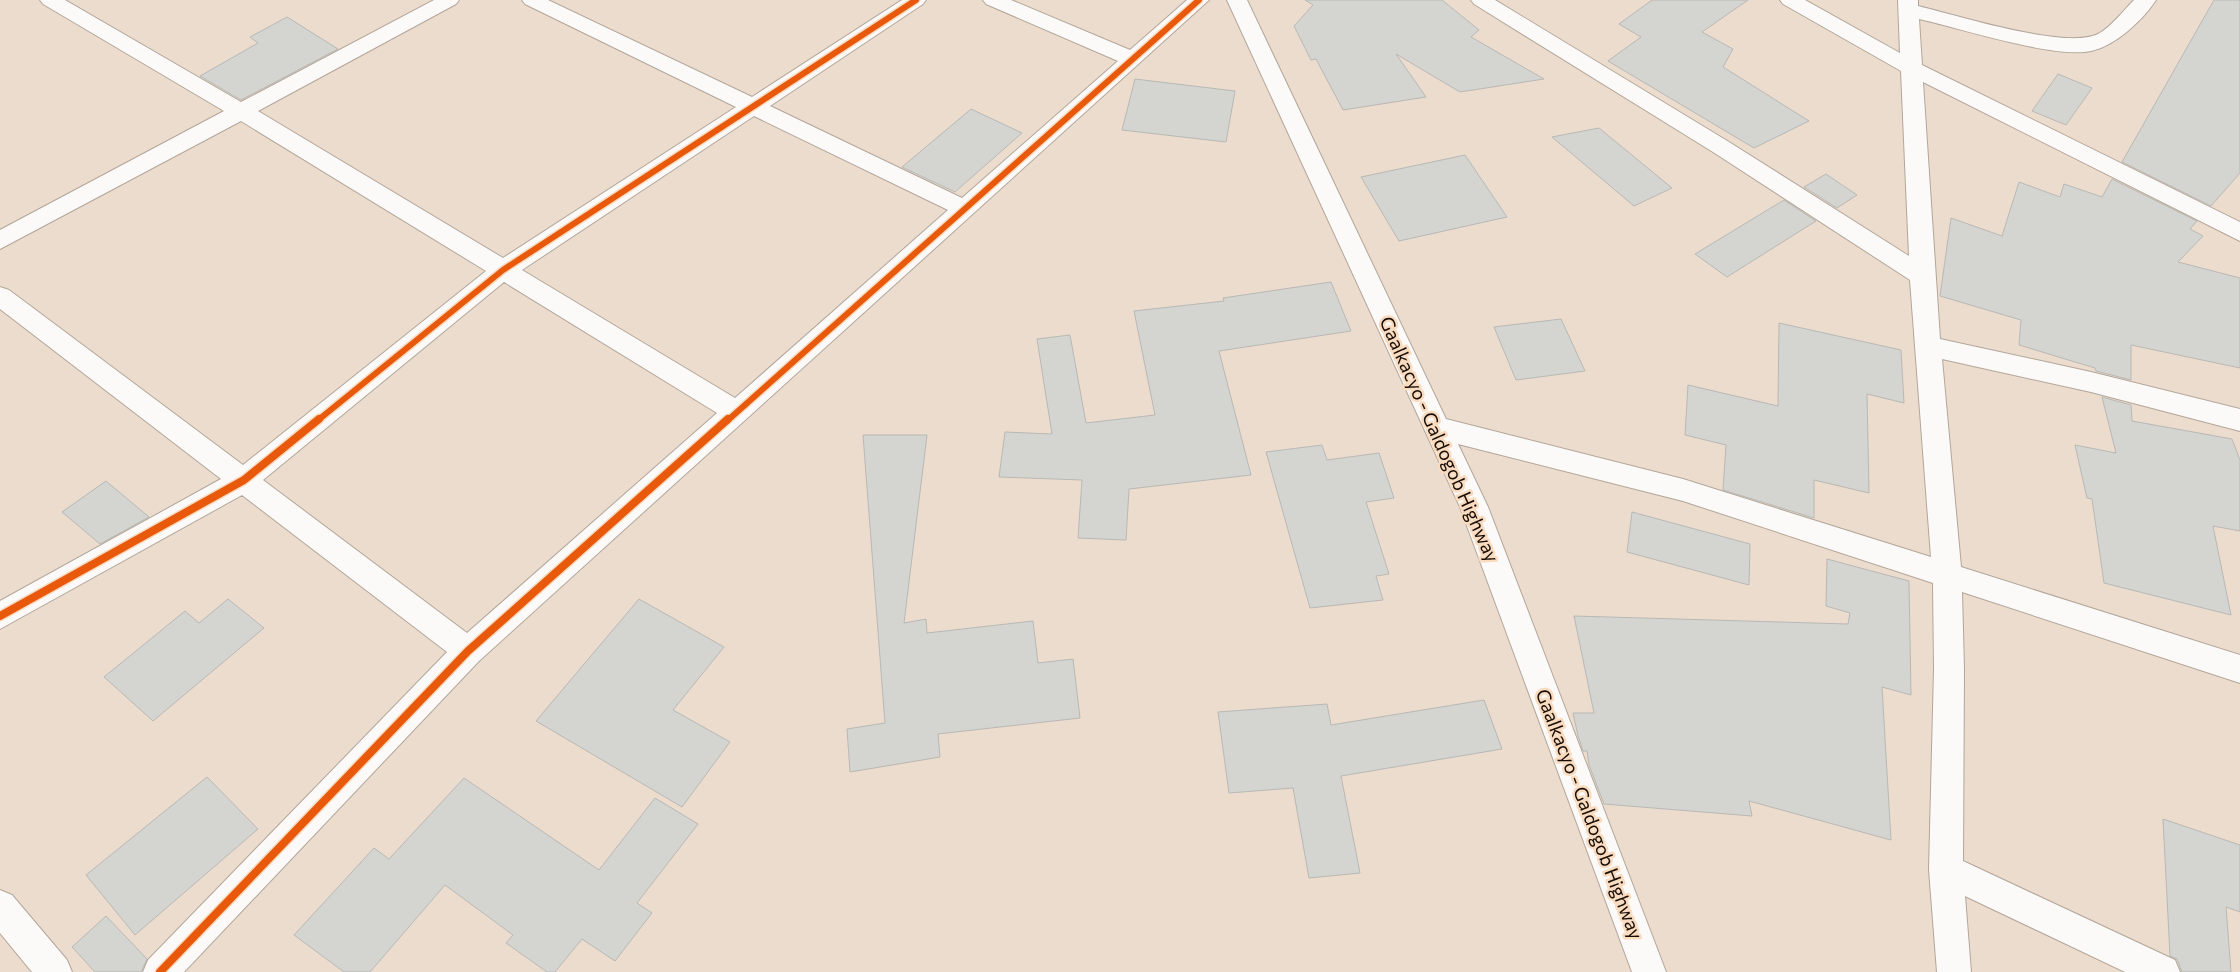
<svg xmlns="http://www.w3.org/2000/svg" width="2240" height="972" font-family="Commissioner,sans-serif">
	<style>
		.building { fill: #d4d4d1; stroke: #b8b8b5 }
		.lines { fill: none; stroke-linecap: round; stroke-linejoin: round }
		.minor-casing { stroke: #b2a69a; stroke-width: 2 }
		.minor { fill: #fcfaf8; fill-rule: evenodd }
		.cycleway-far1-casing { stroke: #f9dbc0; stroke-width: 9 }
		.cycleway-casing { stroke: #f9dbc0; stroke-width: 11 }
		.cycleway-far1 { stroke: #e8590c; stroke-width: 6 }
		.cycleway { stroke: #e8590c; stroke-width: 8 }
		.labels { text-anchor: middle; dominant-baseline: central; stroke-width: 5; stroke-linejoin: round; paint-order: stroke }
		.street-label { font-size: 19px; fill: #170d05; stroke: #f9dbc0 }
	</style>
	<rect width="100%" height="100%" fill="#ecdccd"/>
	<path class="building" d="M1305,0H1442L1479,30L1471,37L1544,79L1460,92L1396,54L1426,97L1343,110L1316,59L1311,60L1294,26L1313,5Z
		M1652,0H1748L1702,32L1733,49L1723,67L1809,121L1754,148L1608,61L1641,37L1619,24Z
		M2214,0H2240V173L2211,206L2122,162Z
		M287,17L338,49L241,100L200,76L258,43L250,37Z
		M2058,74L2092,88L2066,125L2032,111Z
		M1135,79L1235,91L1226,142L1122,130Z
		M971,109L1022,133L955,192L902,167Z
		M1599,128L1672,188L1634,206L1552,137Z
		M1465,155L1507,217L1399,241L1361,177Z
		M1826,174L1857,195L1837,208L1804,187Z
		M2112,179L2197,221L2190,229L2203,236L2178,262L2240,278V368L2131,345V380L2096,371L2095,368L2019,345L2021,320L1940,296L1951,218L2002,236L2019,182L2060,197L2064,184L2102,197Z
		M1784,200L1816,221L1727,277L1695,254Z
		M1331,282L1351,331L1219,351L1251,475L1129,489L1126,540L1078,538L1082,480L999,477L1005,432L1052,434L1037,339L1070,335L1086,423L1155,415L1134,311L1224,301L1223,298Z
		M1561,319L1585,371L1516,380L1494,327Z
		M1779,323L1901,350L1904,403L1867,394L1869,493L1814,480V518L1723,490L1726,445L1685,435L1688,385L1778,406Z
		M2102,397L2131,405L2132,421L2232,439L2240,460V531L2213,526L2231,615L2104,583L2092,499L2087,498L2075,445L2116,453Z
		M863,435H927L904,623L926,619L927,633L1033,621L1038,663L1073,659L1080,718L938,734L940,757L850,772L847,729L885,723Z
		M1322,445L1327,460L1379,453L1394,498L1366,502L1389,574L1376,576L1383,600L1310,608L1266,452Z
		M106,481L149,517L100,544L62,512Z
		M1632,512L1750,544L1749,585L1627,552Z
		M1827,559L1909,581L1911,695L1882,687L1891,840L1749,801L1752,816L1604,804L1589,765L1587,751H1583L1578,736L1573,713H1594L1574,616L1848,624L1850,613L1826,606Z
		M228,599L264,628L153,721L104,677L185,611L199,623Z
		M639,599L724,647L673,710L730,742L682,807L536,721Z
		M1484,700L1502,749L1341,776L1360,873L1309,878L1293,788L1229,793L1218,712L1327,704L1331,725Z
		M207,777L258,829L135,935L86,875Z
		M464,778L599,870L655,798L698,824L637,903L652,913L615,961L582,939L555,972H547L506,943L513,935L445,885L370,972H344L294,935L374,848L389,859Z
		M2163,819L2240,845V912L2226,907L2231,972H2182L2177,959L2170,956Z
		M106,916L147,959L141,972H95L72,947Z"/>
	<g class="lines">
		<defs>
			<path id="minor" d="M40,0H65L241,102L434,0H459L456,4L258,111L503,258L736,107L525,4L522,0H548L752,97L902,0H926L923,4L770,106L962,198L1118,61L986,4L983,0H1011L1130,50L1187,0H1209L479,661L184,972H143L148,960L447,652L242,495L0,629V601L221,479L0,309V287L9,290L243,465L486,271L241,121L0,249V230L224,111L43,4ZM754,116L948,210L735,398L522,270ZM504,282L717,413L467,633L263,480Z
				M1227,0H1247L1446,419L1683,479L1931,557L1910,280L1713,152L1474,4L1471,0H1495L1729,142L1909,256L1901,71L1783,4L1780,0H1805L1900,53L1898,0H1918V6C1956,15 2066,50 2098,34C2111,27 2124,10 2134,0H2156C2143,20 2115,46 2091,51C2054,59 1960,28 1919,19L1922,65L2240,222V241L1923,82L1940,339L2091,372L2240,409V431L2091,392L1942,359L1961,567L2240,655V683L1962,592L1964,669L1963,861L2175,960L2180,972H2125L1965,896L1971,972H1937L1929,870L1934,669L1933,583L1683,501L1458,444L1488,507L1666,972H1632L1460,507Z
				M0,890L12,895L67,960L72,972H32L0,933Z"/>
		</defs>
		<use href="#minor" class="minor-casing"/>
		<use href="#minor" class="minor"/>
		<defs>
			<path id="cycleway-far1" d="M317,421L503,270L916,0
				M727,421L1199,0"/>
			<path id="cycleway" d="M0,616L244,480L319,419
				M160,972L468,651L728,419"/>
		</defs>
		<use href="#cycleway-far1" class="cycleway-far1-casing"/>
		<use href="#cycleway" class="cycleway-casing"/>
		<use href="#cycleway-far1" class="cycleway-far1"/>
		<use href="#cycleway" class="cycleway"/>
	</g>
	<g class="labels">
		<g class="street-label">
			<text transform="translate(1440 439) rotate(66)">Gaalkacyo - Galdogob Highway</text>
			<text transform="translate(1590 814) rotate(69)">Gaalkacyo - Galdogob Highway</text>
		</g>
	</g>
</svg>
